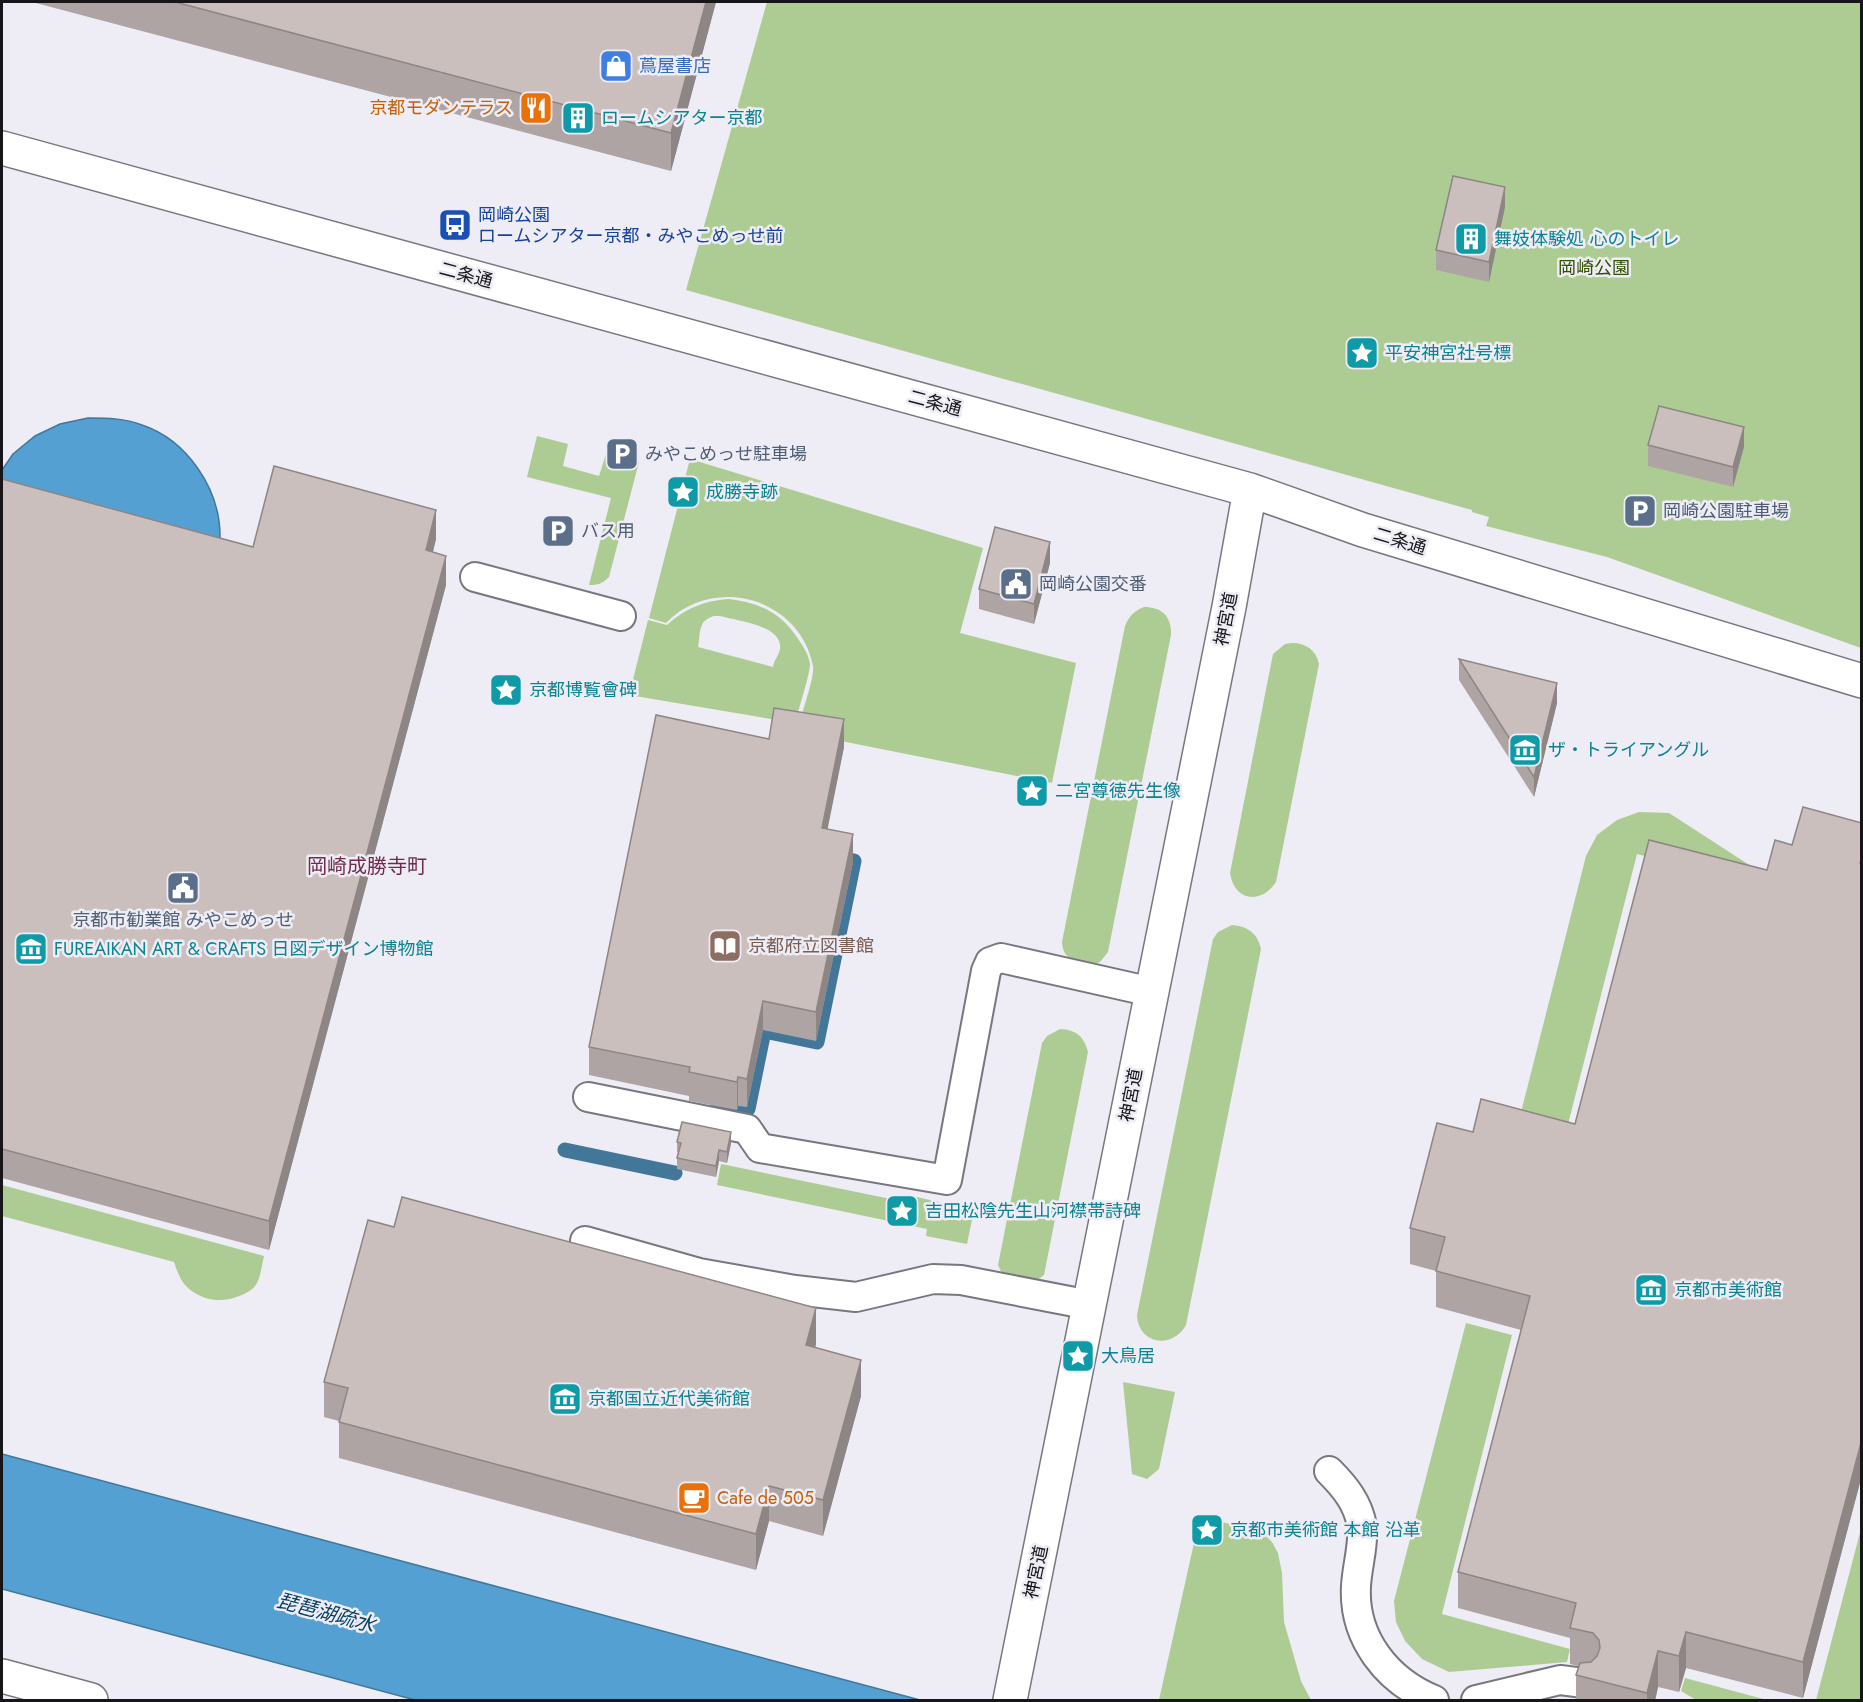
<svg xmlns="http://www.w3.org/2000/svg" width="1863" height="1702" font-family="Jost,'Noto Sans JP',sans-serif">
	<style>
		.green { fill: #adcc94; fill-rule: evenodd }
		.water { fill: #55a0d2; stroke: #42779a; stroke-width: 1.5 }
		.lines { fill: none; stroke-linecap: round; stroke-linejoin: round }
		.stream { stroke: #42779a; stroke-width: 15 }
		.lane-casing { stroke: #78777f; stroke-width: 32 }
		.secondary-casing { stroke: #78777f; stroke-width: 36 }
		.lane { stroke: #fff; stroke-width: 28 }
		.secondary { stroke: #fff; stroke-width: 33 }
		.wall { fill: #aea4a3 }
		.shaded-wall { fill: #8d8684 }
		.building { fill: #cabfbd; stroke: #8d8684; stroke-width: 1.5 }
		.labels { text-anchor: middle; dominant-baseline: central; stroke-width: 5; stroke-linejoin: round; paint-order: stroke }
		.shop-label { font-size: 18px; fill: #366cbe; stroke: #eeecf5; text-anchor: start }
		.food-label { font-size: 18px; fill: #c56008; stroke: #eeecf5; text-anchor: end }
		.culture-label { font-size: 18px; fill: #0d838f; stroke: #eeecf5; text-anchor: start }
		.transit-label { font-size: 18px; fill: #164399; stroke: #eeecf5; text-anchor: start }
		.park-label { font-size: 18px; fill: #2f5000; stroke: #eeecf5 }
		.street-label { font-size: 18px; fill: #161619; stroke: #eeecf5 }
		.service-label { font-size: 18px; fill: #4e5e75; stroke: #eeecf5; text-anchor: start }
		.education-label { font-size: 18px; fill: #785e54; stroke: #eeecf5; text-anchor: start }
		.neighbourhood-label { font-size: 20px; fill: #6e2c48; stroke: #eeecf5 }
		.water-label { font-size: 20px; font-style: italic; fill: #003e5f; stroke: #eeecf5 }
	</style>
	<rect width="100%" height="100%" fill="#eeecf5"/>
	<path class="green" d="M767,2H1861V648L1607,557L1486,526L1489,517L1472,512V510L686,290Z
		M537,436L568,444L563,466L599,476L606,454L639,462L609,577C602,584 598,585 589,585L611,498L527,477Z
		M690,459L983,548L960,633L1076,663L1052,783L821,737L799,724C802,712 815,676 813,666C800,598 714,574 666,623L649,618Z
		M728,599C758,602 782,613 798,639C803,646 809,655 810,664C810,674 798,711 795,723L629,695L648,620L667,625C686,608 704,601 728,599ZM714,616H720C737,621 783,625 780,649C779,655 774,660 773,667L698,647C701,633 697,621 714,616Z
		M1144,607C1162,607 1172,617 1171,635L1108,952L1100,962L1090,966C1075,961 1063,960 1062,942L1125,626C1129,616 1134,611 1144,607Z
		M1292,643C1306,643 1316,650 1319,664L1276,882C1261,905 1234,901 1230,873L1273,654L1285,644Z
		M1639,812L1669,813L1771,879L1768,889L1637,854L1564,1140L1517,1128L1586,856L1597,835L1617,820Z
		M1232,925C1248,926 1258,934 1261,949L1186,1325C1172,1350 1138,1344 1137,1315L1213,939L1218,932Z
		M1060,1029C1076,1030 1084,1036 1088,1052L1044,1275L1032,1284L1004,1278L998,1265L1042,1043L1047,1036Z
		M721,1164L910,1203L912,1196L974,1210L967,1244L926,1236L927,1229L717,1185Z
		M2,1185L264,1256C262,1264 261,1275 257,1283C254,1289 245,1294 239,1296C222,1304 200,1300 187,1287C180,1280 177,1271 174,1262L2,1216Z
		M1466,1323L1512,1335L1442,1614L1570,1649L1567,1662L1449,1672L1422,1659L1405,1641L1396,1622L1394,1601Z
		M1123,1382L1175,1392L1159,1469L1147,1479L1132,1474Z
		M1200,1516L1263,1533L1272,1542L1278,1553L1282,1573L1284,1622L1301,1681L1311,1700H1159Z
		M1861,1529V1700H1816Z
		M1685,1678L1767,1700H1696L1681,1691Z"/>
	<path class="water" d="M88,418C107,418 124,418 142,425C187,440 220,489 220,536C220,545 218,555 217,564L2,507V470L13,454L35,436L60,424Z
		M2,1454L920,1700H415L2,1589Z"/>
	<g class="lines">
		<path class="stream" d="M718,1103L748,1109L764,1031L817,1042L854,861L835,857
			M565,1150L675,1173"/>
		<defs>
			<path id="lane" d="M475,577L621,616
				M588,1097L747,1129L760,1148L947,1180L986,971L990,962L1001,958L1152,992
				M585,1241L699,1273L795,1290L856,1297L933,1279L961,1280L1090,1305
				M1329,1471C1345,1487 1358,1503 1362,1526C1364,1545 1357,1566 1356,1586C1353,1638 1387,1681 1434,1700
				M1476,1700L1560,1680L1584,1683"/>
			<path id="secondary" d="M2,148L1250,490L1363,530L1862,681
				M2,1676L91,1700
				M1010,1700L1229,607L1250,490"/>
		</defs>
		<use href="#lane" class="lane-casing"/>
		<use href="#secondary" class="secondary-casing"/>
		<use href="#lane" class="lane"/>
		<use href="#secondary" class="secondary"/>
	</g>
	<path class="wall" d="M32,2H716L671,171Z
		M1505,207L1489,282L1436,270V250Z
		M1648,445L1744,447L1733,487L1648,466Z
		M2,479L253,547L436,539L433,552L446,585L269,1250L2,1178Z
		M1050,563L1034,624L979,609V589Z
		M1459,659L1557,703L1534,797L1459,680Z
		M769,739L844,747L827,829L853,862L816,1041L763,1030L747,1107L738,1106L737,1110L689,1101V1096L589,1075V1047Z
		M1862,823V1475L1803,1698L1686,1668L1679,1692L1658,1687L1655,1701H1576V1675L1579,1666L1570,1664V1638L1458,1608V1572L1521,1330L1436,1307V1271L1410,1264V1228L1473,1132L1575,1124L1767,870L1792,845Z
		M677,1142L731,1143L727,1163L719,1161L716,1177L677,1169V1158L678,1152H677Z
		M816,1344L815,1348L861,1396L823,1536L769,1521L756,1570L339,1458V1421L324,1417V1382Z"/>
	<path class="shaded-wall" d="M706,2H716L671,171V133Z
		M1505,187V207L1489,282V262Z
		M1744,427V447L1733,487V467Z
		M436,510V539L426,579V550Z
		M1050,542V563L1034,624V604Z
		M446,556V585L269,1250V1221Z
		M1557,683V703L1534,797V777Z
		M844,719V747L822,857V828Z
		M853,834V862L816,1041V1012Z
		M763,1001V1030L747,1107V1079Z
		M738,1077V1106L737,1110V1082Z
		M731,1132V1143L727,1163V1152Z
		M719,1150V1161L716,1177V1166Z
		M816,1308V1344L806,1381V1345Z
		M861,1360V1396L823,1536V1500Z
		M1862,1439V1475L1803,1698V1662Z
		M769,1486V1521L756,1570V1534Z
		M1686,1632V1668L1679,1692V1656Z
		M1658,1651V1687L1655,1701H1647V1693Z"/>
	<path class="building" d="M175,2H706L671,133Z
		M1453,176L1505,187L1489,262L1436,250Z
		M1659,406L1744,427L1733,467L1648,445Z
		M274,466L436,510L426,550L446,556L269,1221L2,1149V479L253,547Z
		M995,527L1050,542L1034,604L979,589Z
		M1459,659L1557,683L1534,777Z
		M774,708L844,719L822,828L853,834L816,1012L763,1001L747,1079L738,1077L737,1082L689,1072L690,1067L589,1047L656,715L769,739Z
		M1803,807L1862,823V859L1860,863L1862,864V1439L1803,1662L1686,1632L1679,1656L1658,1651L1647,1693L1576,1675L1580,1663L1591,1662L1597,1656L1600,1648L1599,1640L1593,1633L1570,1628L1576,1603L1458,1572L1530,1296L1436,1271L1445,1237L1410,1228L1437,1123L1473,1132L1481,1099L1575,1124L1649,840L1767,870L1775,840L1792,845Z
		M682,1122L731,1132L727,1152L719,1150L716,1166L677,1158L681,1143L677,1142Z
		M402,1197L816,1308L806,1345L861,1360L823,1500L769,1486L756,1534L339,1422L348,1388L324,1382L368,1220L394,1227Z"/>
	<defs>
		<symbol id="shop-square" viewBox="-11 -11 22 22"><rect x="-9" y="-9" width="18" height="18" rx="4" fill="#3f7fe0" stroke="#eeecf5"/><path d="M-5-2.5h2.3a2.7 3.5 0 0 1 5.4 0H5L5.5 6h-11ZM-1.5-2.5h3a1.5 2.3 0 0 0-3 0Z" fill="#fff"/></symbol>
		<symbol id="restaurant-square" viewBox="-11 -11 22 22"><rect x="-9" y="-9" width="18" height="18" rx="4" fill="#e8710a" stroke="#eeecf5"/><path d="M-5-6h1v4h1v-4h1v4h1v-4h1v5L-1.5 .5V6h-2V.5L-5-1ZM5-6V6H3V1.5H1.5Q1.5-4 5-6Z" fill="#fff"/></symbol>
		<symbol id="building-square" viewBox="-11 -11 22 22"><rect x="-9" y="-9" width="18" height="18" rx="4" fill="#0f9aa8" stroke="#eeecf5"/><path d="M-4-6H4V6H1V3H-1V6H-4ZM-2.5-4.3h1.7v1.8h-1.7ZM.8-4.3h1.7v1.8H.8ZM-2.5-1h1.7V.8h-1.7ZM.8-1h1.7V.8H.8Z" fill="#fff"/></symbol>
		<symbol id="bus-square" viewBox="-11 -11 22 22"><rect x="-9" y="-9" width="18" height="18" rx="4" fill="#1a4fb4" stroke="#eeecf5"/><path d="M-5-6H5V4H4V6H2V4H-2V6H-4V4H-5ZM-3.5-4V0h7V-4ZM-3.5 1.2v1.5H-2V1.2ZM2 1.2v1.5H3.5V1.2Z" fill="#fff"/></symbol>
		<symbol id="sight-square" viewBox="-11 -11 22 22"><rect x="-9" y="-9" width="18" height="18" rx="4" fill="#0f9aa8" stroke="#eeecf5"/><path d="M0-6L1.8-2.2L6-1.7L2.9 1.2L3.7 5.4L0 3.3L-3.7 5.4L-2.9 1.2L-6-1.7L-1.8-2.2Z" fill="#fff"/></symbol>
		<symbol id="parking-square" viewBox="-11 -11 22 22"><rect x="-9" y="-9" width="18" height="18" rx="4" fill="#5c6f8a" stroke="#eeecf5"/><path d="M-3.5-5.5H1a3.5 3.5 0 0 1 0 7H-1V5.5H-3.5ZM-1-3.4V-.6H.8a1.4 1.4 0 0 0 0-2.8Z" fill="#fff"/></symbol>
		<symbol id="civic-square" viewBox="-11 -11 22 22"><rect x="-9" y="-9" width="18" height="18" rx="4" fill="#5c6f8a" stroke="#eeecf5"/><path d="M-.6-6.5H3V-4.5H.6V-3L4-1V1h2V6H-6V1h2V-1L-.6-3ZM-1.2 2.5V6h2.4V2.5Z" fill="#fff"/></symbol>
		<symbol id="museum-square" viewBox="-11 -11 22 22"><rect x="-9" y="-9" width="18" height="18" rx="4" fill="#0f9aa8" stroke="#eeecf5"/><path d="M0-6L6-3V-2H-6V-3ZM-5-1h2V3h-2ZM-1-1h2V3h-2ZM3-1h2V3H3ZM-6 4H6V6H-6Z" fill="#fff"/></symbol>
		<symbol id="library-square" viewBox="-11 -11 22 22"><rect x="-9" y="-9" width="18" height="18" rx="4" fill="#8d6e63" stroke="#eeecf5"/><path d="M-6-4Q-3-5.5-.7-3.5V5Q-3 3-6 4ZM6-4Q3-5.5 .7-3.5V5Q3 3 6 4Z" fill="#fff"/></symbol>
		<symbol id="cafe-square" viewBox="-11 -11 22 22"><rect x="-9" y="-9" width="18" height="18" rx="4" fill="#e8710a" stroke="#eeecf5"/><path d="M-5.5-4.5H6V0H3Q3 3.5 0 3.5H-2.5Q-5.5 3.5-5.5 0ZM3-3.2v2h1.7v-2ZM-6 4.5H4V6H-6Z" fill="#fff"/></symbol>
	</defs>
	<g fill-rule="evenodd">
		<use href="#shop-square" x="597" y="47" width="38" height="38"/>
		<use href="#restaurant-square" x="517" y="89" width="38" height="38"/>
		<use href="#building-square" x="559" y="99" width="38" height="38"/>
		<use href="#bus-square" x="436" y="206" width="38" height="38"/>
		<use href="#building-square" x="1452" y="220" width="38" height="38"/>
		<use href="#sight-square" x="1343" y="334" width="38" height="38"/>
		<use href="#parking-square" x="603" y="435" width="38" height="38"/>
		<use href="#sight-square" x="664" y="473" width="38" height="38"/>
		<use href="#parking-square" x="1621" y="492" width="38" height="38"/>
		<use href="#parking-square" x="539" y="512" width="38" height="38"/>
		<use href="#civic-square" x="997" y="565" width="38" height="38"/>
		<use href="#sight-square" x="487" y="671" width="38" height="38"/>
		<use href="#museum-square" x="1506" y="731" width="38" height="38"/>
		<use href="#sight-square" x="1013" y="772" width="38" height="38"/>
		<use href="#civic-square" x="164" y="869" width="38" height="38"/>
		<use href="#library-square" x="706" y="927" width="38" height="38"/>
		<use href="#museum-square" x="12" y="930" width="38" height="38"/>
		<use href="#sight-square" x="883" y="1192" width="38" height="38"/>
		<use href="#museum-square" x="1632" y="1271" width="38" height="38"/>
		<use href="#sight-square" x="1059" y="1337" width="38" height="38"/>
		<use href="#museum-square" x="546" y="1380" width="38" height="38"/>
		<use href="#cafe-square" x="675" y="1479" width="38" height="38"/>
		<use href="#sight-square" x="1188" y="1511" width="38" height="38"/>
	</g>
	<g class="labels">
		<g class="shop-label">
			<text x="639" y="66">蔦屋書店</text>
		</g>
		<g class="food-label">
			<text x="513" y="108">京都モダンテラス</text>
			<text x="717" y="1498" text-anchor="start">Cafe de 505</text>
		</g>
		<g class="culture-label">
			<text x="601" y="118">ロームシアター京都</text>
			<text x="1494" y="239">舞妓体験処 心のトイレ</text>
			<text x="1385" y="353">平安神宮社号標</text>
			<text x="706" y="492">成勝寺跡</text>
			<text x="529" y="690">京都博覧會碑</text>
			<text x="1548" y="750">ザ・トライアングル</text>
			<text x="1055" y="791">二宮尊徳先生像</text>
			<text x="54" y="949">FUREAIKAN ART &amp; CRAFTS 日図デザイン博物館</text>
			<text x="925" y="1211">吉田松陰先生山河襟帯詩碑</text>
			<text x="1674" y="1290">京都市美術館</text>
			<text x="1101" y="1356">大鳥居</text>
			<text x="588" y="1399">京都国立近代美術館</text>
			<text x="1230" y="1530">京都市美術館 本館 沿革</text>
		</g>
		<g class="transit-label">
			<text x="478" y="215">岡崎公園<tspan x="478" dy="21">ロームシアター京都・みやこめっせ前</tspan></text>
		</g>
		<g class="park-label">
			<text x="1594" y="268">岡崎公園</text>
		</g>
		<g class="street-label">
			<text transform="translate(466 275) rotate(15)">二条通</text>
			<text transform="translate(935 403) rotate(15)">二条通</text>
			<text transform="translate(1400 541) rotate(17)">二条通</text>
			<text transform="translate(1226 619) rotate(-79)">神宮道</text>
			<text transform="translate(1131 1095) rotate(-79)">神宮道</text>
			<text transform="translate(1036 1572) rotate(-78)">神宮道</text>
		</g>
		<g class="service-label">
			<text x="645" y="454">みやこめっせ駐車場</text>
			<text x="1663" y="511">岡崎公園駐車場</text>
			<text x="581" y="531">バス用</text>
			<text x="1039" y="584">岡崎公園交番</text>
			<text x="183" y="920" text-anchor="middle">京都市勧業館 みやこめっせ</text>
		</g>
		<g class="education-label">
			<text x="748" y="946">京都府立図書館</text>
		</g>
		<g class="neighbourhood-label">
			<text x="367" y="866">岡崎成勝寺町</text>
		</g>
		<g class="water-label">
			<text transform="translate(326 1613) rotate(15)">琵琶湖疏水</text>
		</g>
	</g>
	<rect width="1863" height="1702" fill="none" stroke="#161619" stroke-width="6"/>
</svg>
